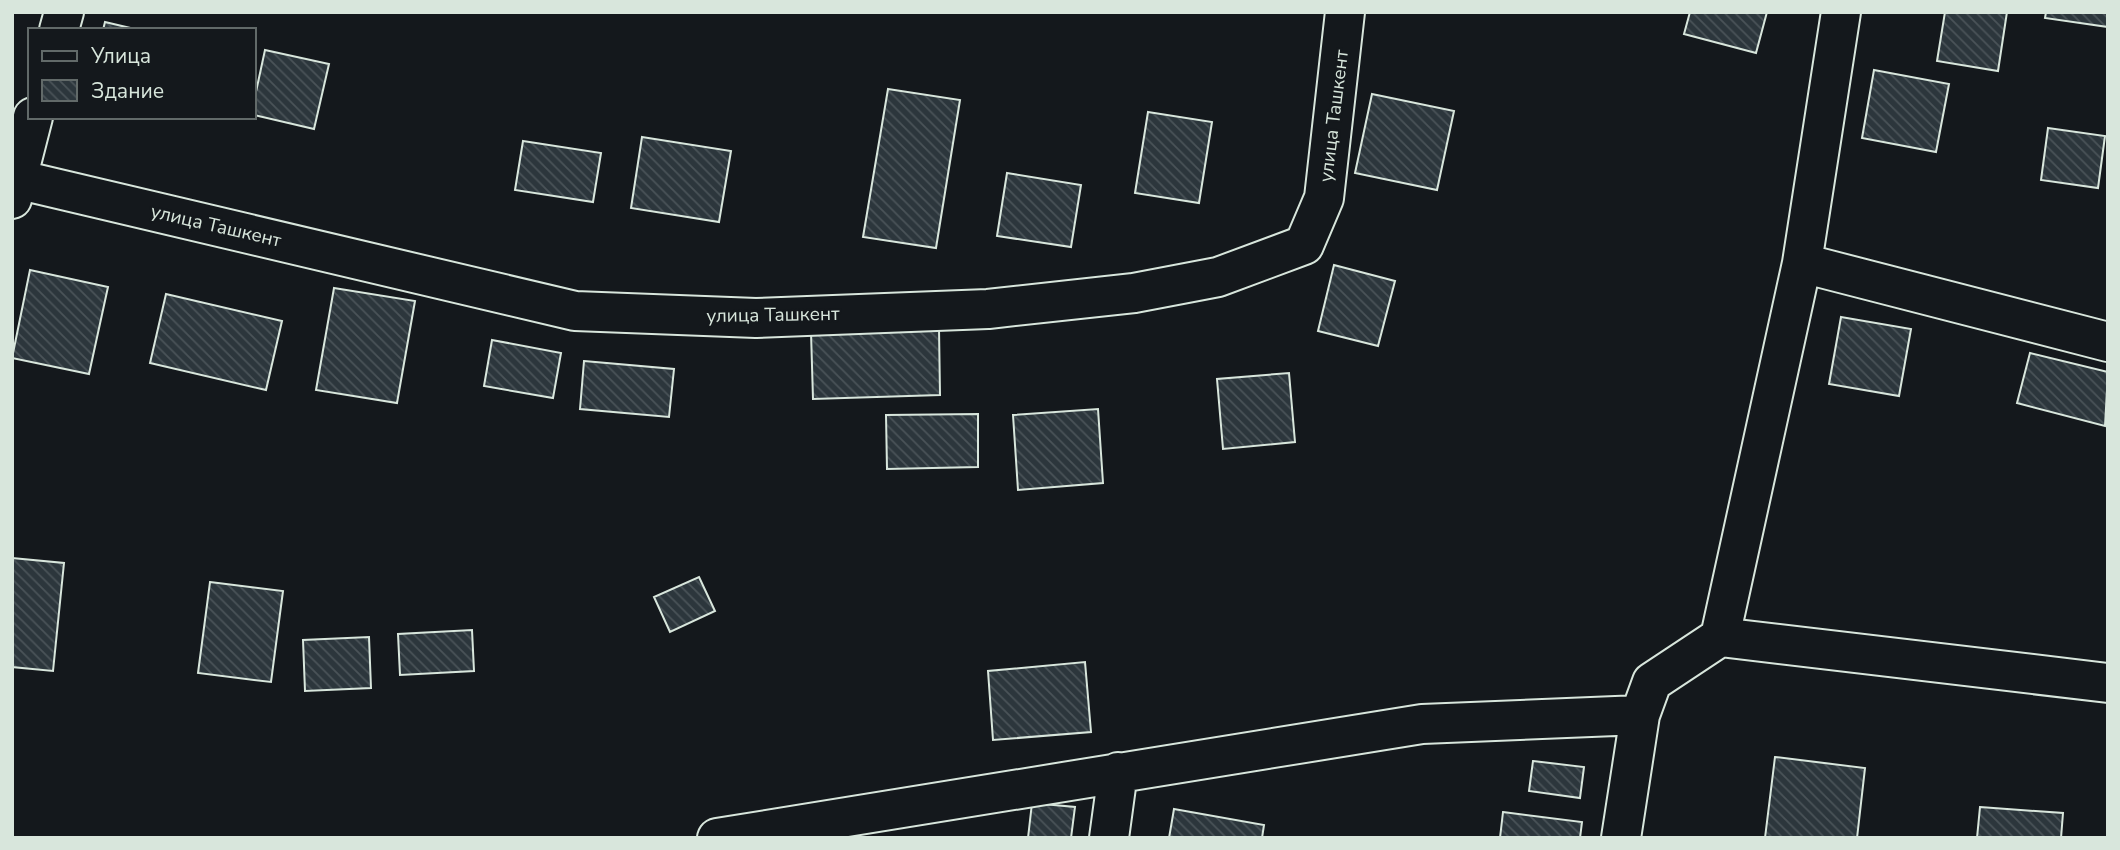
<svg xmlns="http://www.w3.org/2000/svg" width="2120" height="850" font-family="'Nunito Sans',sans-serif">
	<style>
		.building { fill: url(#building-back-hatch); stroke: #d8e6dc; stroke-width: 2 }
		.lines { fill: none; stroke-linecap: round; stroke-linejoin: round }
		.minor-casing { stroke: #d8e6dc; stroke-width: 42 }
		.minor { stroke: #14181c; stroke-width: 38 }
		.labels { text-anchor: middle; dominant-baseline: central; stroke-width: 5; stroke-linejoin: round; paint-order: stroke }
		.street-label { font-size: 19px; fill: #d8e6dc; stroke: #14181c }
	</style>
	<defs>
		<pattern id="building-back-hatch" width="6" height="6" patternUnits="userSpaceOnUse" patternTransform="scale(1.75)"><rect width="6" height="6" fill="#2c363c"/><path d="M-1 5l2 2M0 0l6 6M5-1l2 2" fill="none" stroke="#4a5358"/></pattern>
	</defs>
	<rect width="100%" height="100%" fill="#14181c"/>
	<path class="building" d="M1690,12H1767L1756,53L1684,34Z
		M1945,12H2007L1998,71L1937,61Z
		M2046,12H2108V27L2045,18Z
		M105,22L139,30H103Z
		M265,50L329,64L314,129L254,115V101Z
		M1874,70L1949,84L1936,152L1862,138Z
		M888,89L960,100L936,248L863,237Z
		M1372,94L1454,111L1437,190L1355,173Z
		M1148,112L1212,122L1199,203L1135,193Z
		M2048,128L2105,136L2098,188L2041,180Z
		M642,137L731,151L719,222L631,208Z
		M523,141L601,153L593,202L515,190Z
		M1007,173L1081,185L1071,247L997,236Z
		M1334,265L1395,281L1378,346L1318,331Z
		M30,270L108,287L89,374L12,358Z
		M334,288L415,301L397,403L316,390Z
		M166,294L282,321L266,390L150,363Z
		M1841,317L1911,329L1899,396L1829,384Z
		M939,328L940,395L813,399L811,332Z
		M492,340L561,353L553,398L484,386Z
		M2030,353L2108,372L2105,426L2017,403Z
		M584,361L674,369L669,417L580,409Z
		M1289,373L1295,442L1223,449L1217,379Z
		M1098,409L1103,483L1018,490L1013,415Z
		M978,414V467L887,469L886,415Z
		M12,558L64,563L53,671L12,667Z
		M699,577L715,611L670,632L654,597Z
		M210,582L283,591L271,682L198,673Z
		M472,630L474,671L400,675L398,634Z
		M369,637L371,688L305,691L303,640Z
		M1085,662L1091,732L993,740L988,671Z
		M1775,757L1865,768L1857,838H1765Z
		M1533,761L1584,767L1580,798L1529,791Z
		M1032,803L1075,807L1071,838H1028Z
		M1980,807L2063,813L2061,838H1977Z
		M1174,809L1264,825L1262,838H1169Z
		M1503,812L1582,822L1580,838H1500Z"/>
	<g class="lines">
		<defs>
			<path id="minor" d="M1841,12L1802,263L1720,637L2108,683
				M59,30L64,12
				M12,178L575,311L756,318L988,309L1134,293L1218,277L1304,245L1324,198L1345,12
				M12,199L33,117
				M1802,263L2108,342
				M717,838L1422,724L1640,715
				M1109,838L1118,772
				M1621,838L1640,715L1652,682L1720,637"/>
		</defs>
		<use href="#minor" class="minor-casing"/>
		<use href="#minor" class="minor"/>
	</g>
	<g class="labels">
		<g class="street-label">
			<text transform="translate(1334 116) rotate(-83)">улица Ташкент</text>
			<text transform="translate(216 226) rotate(13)">улица Ташкент</text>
			<text transform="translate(773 315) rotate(-1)">улица Ташкент</text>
		</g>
	</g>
	<rect width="2120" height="850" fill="none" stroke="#d8e6dc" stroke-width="28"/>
	<rect x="28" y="28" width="228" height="91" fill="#14181c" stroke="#626a69" stroke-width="2"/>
	<rect x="42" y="51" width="35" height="10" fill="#14181c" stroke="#626a69" stroke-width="2"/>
	<text x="91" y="63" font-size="21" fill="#d8e6dc">Улица</text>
	<rect x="42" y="80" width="35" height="21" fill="url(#building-back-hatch)" stroke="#626a69" stroke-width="2"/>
	<text x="91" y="98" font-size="21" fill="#d8e6dc">Здание</text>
</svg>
